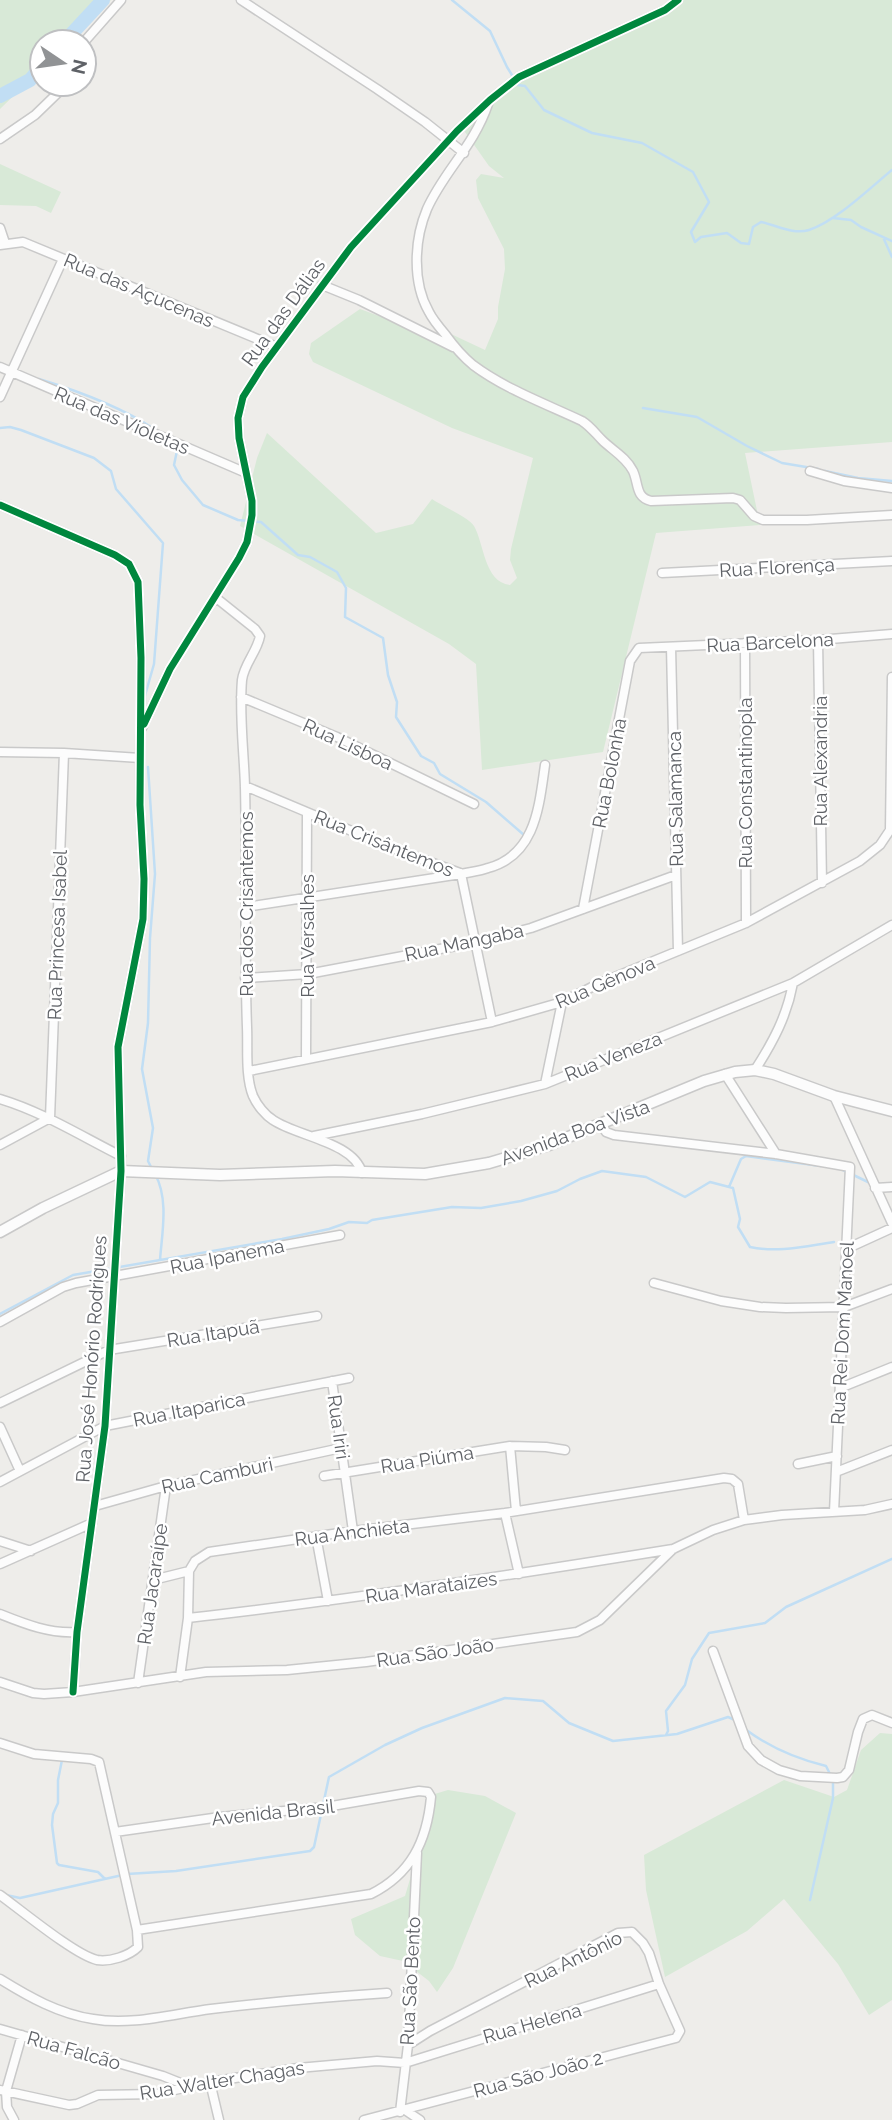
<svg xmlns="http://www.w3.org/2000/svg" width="892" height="2120" font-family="Raleway,sans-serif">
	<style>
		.green { fill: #d8e9d7 }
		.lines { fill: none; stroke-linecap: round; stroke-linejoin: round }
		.stream { stroke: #c1def4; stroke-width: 2.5 }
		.river { stroke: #c1def4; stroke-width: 14 }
		.minor-casing { stroke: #c9c9c9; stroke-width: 11 }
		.tertiary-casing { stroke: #c9c9c9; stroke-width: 13 }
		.minor { stroke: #fcfcfc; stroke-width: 8 }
		.tertiary { stroke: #fcfcfc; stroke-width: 10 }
		.cycleway-casing { stroke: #fff; stroke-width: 11 }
		.cycleway { stroke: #00873e; stroke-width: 7 }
		.labels { text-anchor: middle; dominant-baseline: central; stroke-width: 5; stroke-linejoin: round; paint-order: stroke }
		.street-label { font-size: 19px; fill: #5f6267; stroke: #fff }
	</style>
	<rect width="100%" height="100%" fill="#eeedea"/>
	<path class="green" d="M0,0H111L68,42H42V68L0,109Z
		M673,0H892V442L745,453L760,525L656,533L603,752L482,770L476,664L449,644L240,526L257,458L267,433L376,533L413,524L432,499C442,506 468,517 474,526C484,543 484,582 510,585L517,578L510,560L511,549L533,458L452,428L313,362L309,354L311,343L360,309L447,341L451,334L485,350L498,319V307L505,269L504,249L478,198L476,180L481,174L504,178L489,166L460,125L521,72L663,6Z
		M0,164L61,192L51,213L36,206L0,205Z
		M880,1733L892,1734V2000L869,2015L838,1964L784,1899L747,1931L665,1977L646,1890L644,1855L784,1780L834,1797L847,1790L861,1750Z
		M448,1790L485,1796L516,1813L453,1968L437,1992L429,1981L403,1961L380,1956L355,1935L351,1919L405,1896L426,1825L428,1796Z"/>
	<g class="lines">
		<path class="stream" d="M452,0L490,31L507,67L518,85L525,86L544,110L592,133L642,143L693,172L709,202L691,232L695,242L701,237L727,233L741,243L749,244L753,227L761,222C776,225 793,235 809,230C835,222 870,188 892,170
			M833,218L851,220L861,227L892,241
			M883,237L892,257
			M39,379C78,391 120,406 154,429
			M643,408L697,417L747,446L782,463L818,469
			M0,428L10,427L21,430L94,458L111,471L116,489L163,543L154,664L144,699
			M177,445L178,446L174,465L182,480L203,505L238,520L261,522L298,555L310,557L337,572L346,588L345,617L383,638L388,675L397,702L396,717L421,756L434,763L440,774L486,802L524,835
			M825,471L858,478L892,481
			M148,767L155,874L150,938L148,1023L142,1069L153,1128L148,1161L152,1169
			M841,1169L870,1183
			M155,1174C169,1199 162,1233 160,1260
			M729,1187L741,1159L746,1156L821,1166
			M0,1314L73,1275L282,1239L329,1229L349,1222L367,1223L372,1220L452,1207L481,1208L521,1201L557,1191L580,1179L602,1171L646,1177L685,1197L710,1182L733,1188L740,1219L738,1227L750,1247C778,1253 806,1246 834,1242
			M745,1729C769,1747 797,1759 826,1766L833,1780V1798L810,1900
			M666,1735L668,1731L666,1711L685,1685L692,1659L709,1633L765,1623L786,1607L892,1559
			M62,1760L58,1780V1803L53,1814L52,1825L57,1863L59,1865L98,1872L105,1879
			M6,1895L20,1898L127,1874L176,1871L310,1851L314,1847L329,1777L385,1745L422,1728L505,1698L543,1701L569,1723L613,1741L677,1734L728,1717L735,1720"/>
		<path class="river" d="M64,42L103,0
			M0,96L30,80L42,66"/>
		<defs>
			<path id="minor" d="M241,0L377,89L425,122L464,153
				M84,42L121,0
				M488,104C474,146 444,171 427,209C414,240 412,282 429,312C433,320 439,327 445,334C453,345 462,356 473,365C505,389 546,404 582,421C590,426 595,433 602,440C612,450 626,457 633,471C639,484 635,497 651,501L733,498L740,500L754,516L763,520H807L892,515
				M0,139L35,115L67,84
				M0,228L5,243
				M0,245L23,242L277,347
				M322,285L359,300L453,347
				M0,367L244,472
				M0,397L63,259
				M810,471L844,481L892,488
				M0,505L115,555L129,564L138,582L141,658L140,805L144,879L143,919L118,1047L121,1171L105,1426L77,1632L73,1692
				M662,573L892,561
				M215,597L255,629L260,636C257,652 244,664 242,680C239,715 244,752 245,787C247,867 244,947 247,1027C248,1048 245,1076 253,1096C257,1105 265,1115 273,1120C296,1136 354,1142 362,1173
				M818,640L822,883
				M745,643L746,923
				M671,647L678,951
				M241,697L337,737L474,804
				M142,728L170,669L239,558L247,542L252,515V501L239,438L238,418L243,397L262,367L351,247L457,131L490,100L519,77L665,10L678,0
				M0,752L64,753L140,758
				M245,786L392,848L460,873
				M461,874L492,1022
				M246,907L461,874C470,872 480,871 488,868C536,855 539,806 545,765
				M583,909L630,661L639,648L818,640L892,634
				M245,978L308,974L477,942L531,928L676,875
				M306,1059L307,813
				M755,1070C773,1042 787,1016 793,983
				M249,1071L492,1022L562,1002L600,983L746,923L860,861L880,845L890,830L892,677
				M725,1074L776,1154
				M545,1084L562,1002
				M834,1096L892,1223
				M0,1099C43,1112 81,1136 121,1156
				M602,1125L606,1132L614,1135L776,1154L850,1167
				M314,1136L422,1114L545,1084L793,983L892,925
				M0,1145L50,1118L64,753
				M875,1188L892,1187
				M846,1249L892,1228
				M654,1283L721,1301L760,1307L786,1308L844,1307L892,1289
				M0,1322L63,1287L76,1283L340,1235
				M332,1381L353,1531
				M840,1388L892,1367
				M0,1403L109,1350L317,1316
				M0,1427L20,1471
				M510,1446L516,1511
				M798,1464L837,1456
				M836,1472L892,1450
				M324,1476L510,1446L546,1447L565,1450
				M0,1482L105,1426L349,1378
				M95,1506L166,1486L341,1448
				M834,1512L850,1167
				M505,1513L519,1574
				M316,1536L328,1601
				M0,1541L31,1551
				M0,1564L92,1523
				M153,1580L189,1571
				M0,1614C25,1624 50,1634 77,1632
				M188,1618C350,1600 512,1575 673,1549
				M713,1651L748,1746L761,1760L779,1770L800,1776L837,1778L843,1777L849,1770L858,1732L863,1719L872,1715L892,1723
				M180,1677L188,1618L189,1571L195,1561L209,1552L353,1531L505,1513L724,1478L732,1479L738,1484L744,1520
				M0,1682L33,1693L44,1694L73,1692L206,1672L287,1670L366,1662L577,1632L600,1620L673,1549L713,1530L744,1520L782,1515L865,1510L892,1504
				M138,1683L166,1486
				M0,1743L34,1754L91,1759L99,1762L137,1930L138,1947C129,1956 110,1962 97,1960C75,1955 21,1910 0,1895
				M115,1832L220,1817L326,1807L419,1791L428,1792L431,1797C427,1841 411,1874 371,1894L137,1930
				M0,1979C29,1997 59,2014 93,2019C131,2026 172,2014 211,2009C269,2002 328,1997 387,1993
				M0,2029L163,2076L188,2086
				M210,2082L219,2120
				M0,2090L69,2105L77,2104L98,2095L157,2094L210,2082L298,2068L377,2061L405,2063L659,1984
				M405,2110L420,2120
				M400,2112L408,2045L417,1853
				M14,2120L7,2107L6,2091L22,2035
				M364,2120L676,2038L680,2031L659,1984L649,1953L643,1943L632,1932L618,1933L430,2031L408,2045"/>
			<path id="tertiary" d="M0,1232L43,1208L121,1171L220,1175L335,1171L425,1174L489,1163L549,1145L704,1081L735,1072L755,1070L774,1074L834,1096L892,1111"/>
		</defs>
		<use href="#minor" class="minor-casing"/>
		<use href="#tertiary" class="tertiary-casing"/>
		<use href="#minor" class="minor"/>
		<use href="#tertiary" class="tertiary"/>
		<defs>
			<path id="cycleway" d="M0,505L115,555L129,564L138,582L141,658L140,805L144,879L143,919L118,1047L121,1171L105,1426L77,1632L73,1692
				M144,724L170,669L239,558L247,542L252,515V501L239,438L238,418L243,397L262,367L351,247L457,131L490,100L519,77L665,10L678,0"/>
		</defs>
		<use href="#cycleway" class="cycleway-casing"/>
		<use href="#cycleway" class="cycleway"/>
	</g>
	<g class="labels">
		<g class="street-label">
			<text transform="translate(139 290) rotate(23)">Rua das Açucenas</text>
			<text transform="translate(283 312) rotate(-54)">Rua das Dálias</text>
			<text transform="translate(122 420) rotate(23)">Rua das Violetas</text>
			<text transform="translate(777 567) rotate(-3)">Rua Florença</text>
			<text transform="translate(770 642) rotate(-3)">Rua Barcelona</text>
			<text transform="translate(348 744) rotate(25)">Rua Lisboa</text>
			<text transform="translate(820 761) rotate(-90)">Rua Alexandria</text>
			<text transform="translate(609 773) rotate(-79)">Rua Bolonha</text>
			<text transform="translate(745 783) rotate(-90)">Rua Constantinopla</text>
			<text transform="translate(675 799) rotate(-91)">Rua Salamanca</text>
			<text transform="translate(384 843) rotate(22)">Rua Crisântemos</text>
			<text transform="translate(246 904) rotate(-90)">Rua dos Crisântemos</text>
			<text transform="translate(57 935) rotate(-88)">Rua Princesa Isabel</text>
			<text transform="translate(307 936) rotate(-90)">Rua Versalhes</text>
			<text transform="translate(464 942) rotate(-12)">Rua Mangaba</text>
			<text transform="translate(605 982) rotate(-23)">Rua Gênova</text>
			<text transform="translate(613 1056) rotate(-22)">Rua Veneza</text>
			<text transform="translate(575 1132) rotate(-20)">Avenida Boa Vista</text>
			<text transform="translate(227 1256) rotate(-11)">Rua Ipanema</text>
			<text transform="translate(213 1333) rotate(-9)">Rua Itapuã</text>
			<text transform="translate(842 1333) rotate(-87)">Rua Rei Dom Manoel</text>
			<text transform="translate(91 1359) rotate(-86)">Rua José Honório Rodrigues</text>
			<text transform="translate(189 1409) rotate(-11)">Rua Itaparica</text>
			<text transform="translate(339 1427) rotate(82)">Rua Iriri</text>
			<text transform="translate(427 1459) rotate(-9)">Rua Piúma</text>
			<text transform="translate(217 1475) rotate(-12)">Rua Camburi</text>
			<text transform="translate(352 1532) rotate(-7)">Rua Anchieta</text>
			<text transform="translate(152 1584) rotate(-82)">Rua Jacaraípe</text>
			<text transform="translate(431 1587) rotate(-8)">Rua Marataízes</text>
			<text transform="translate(435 1652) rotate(-8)">Rua São João</text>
			<text transform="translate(273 1812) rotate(-6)">Avenida Brasil</text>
			<text transform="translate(573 1959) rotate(-26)">Rua Antônio</text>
			<text transform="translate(410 1981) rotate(-87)">Rua São Bento</text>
			<text transform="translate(532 2023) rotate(-16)">Rua Helena</text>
			<text transform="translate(74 2050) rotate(16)">Rua Falcão</text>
			<text transform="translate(538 2074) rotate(-15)">Rua São João 2</text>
			<text transform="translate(222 2080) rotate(-9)">Rua Walter Chagas</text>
		</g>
	</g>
	<g transform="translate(63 63) rotate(103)"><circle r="33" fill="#ffffff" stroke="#bfc0c2" stroke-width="2"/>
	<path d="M0-5L12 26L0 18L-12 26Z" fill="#919395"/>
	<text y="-10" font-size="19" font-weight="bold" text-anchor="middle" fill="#5f6267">N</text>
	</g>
</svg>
